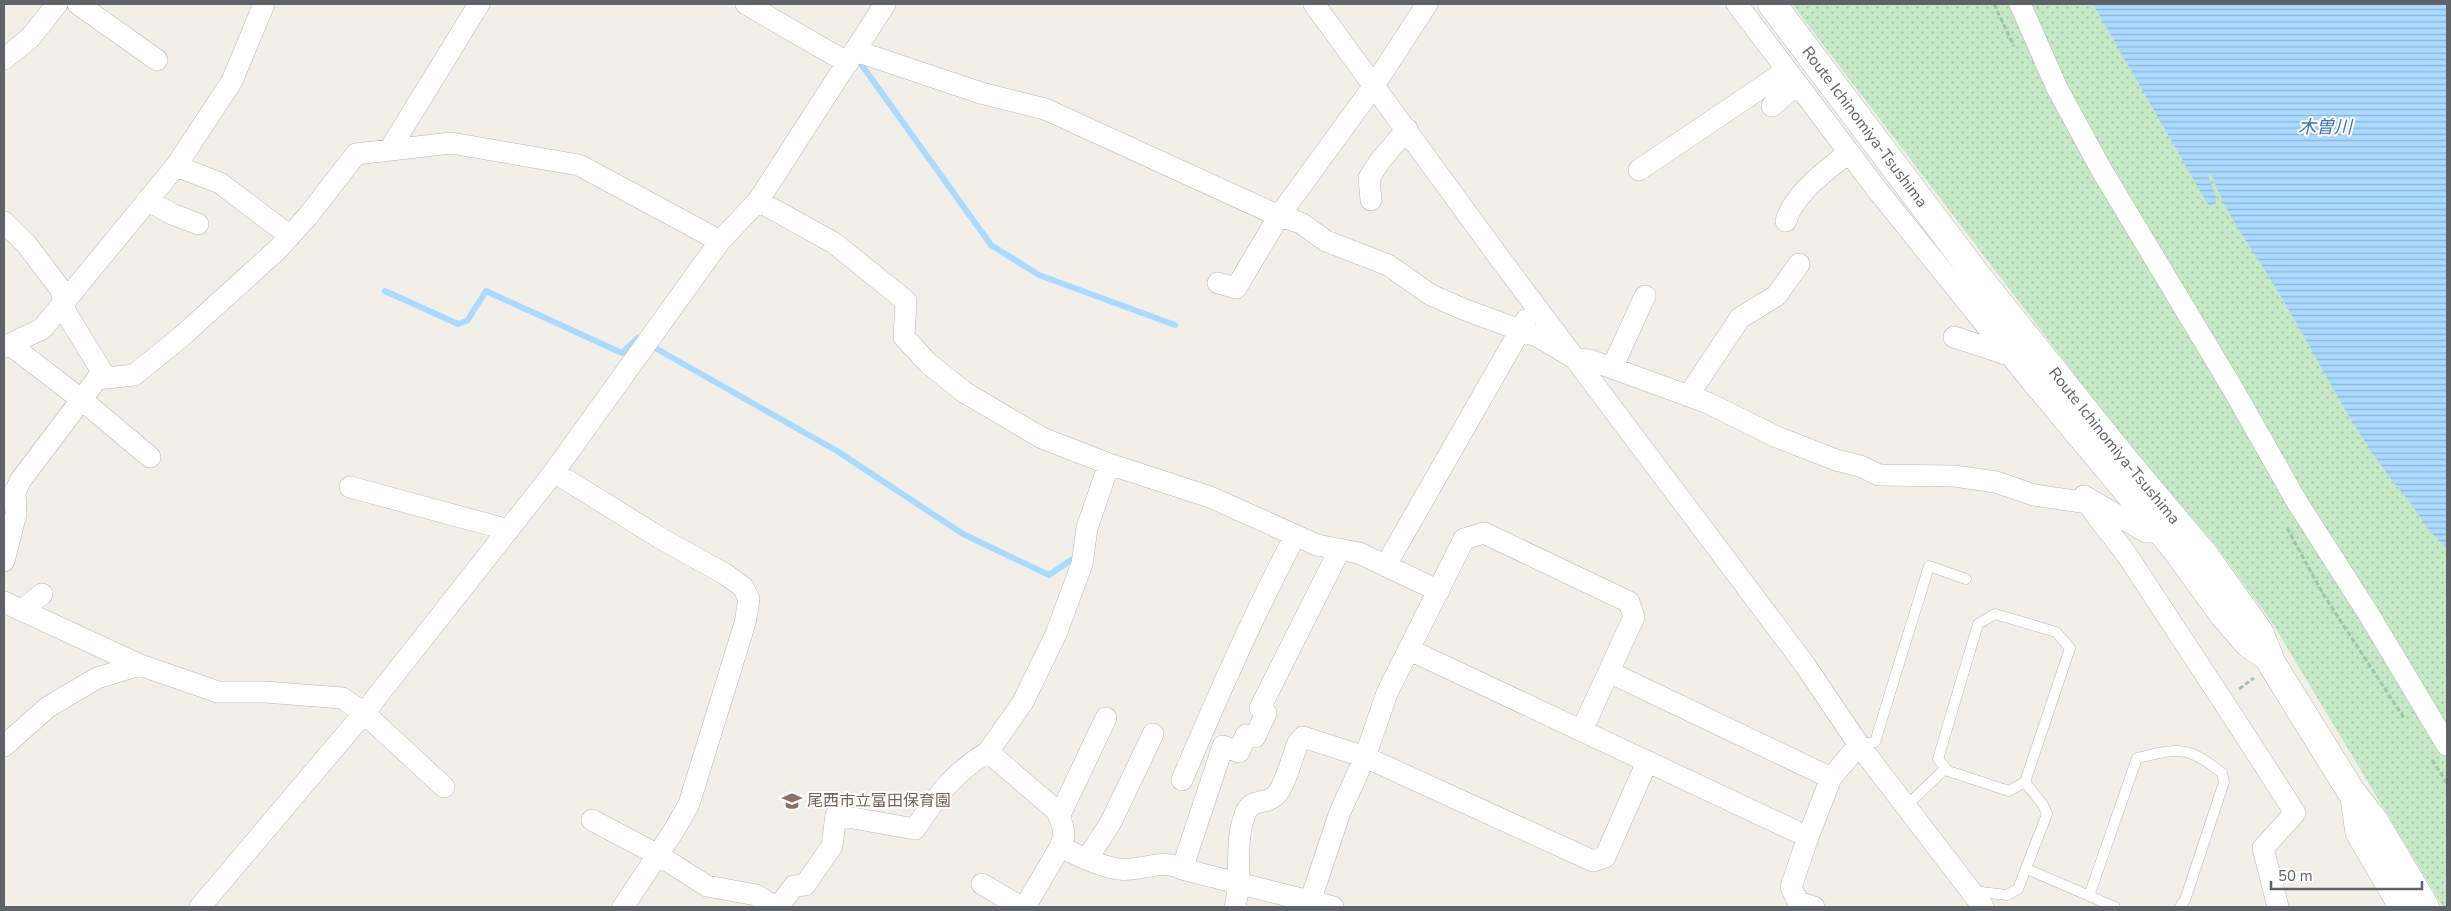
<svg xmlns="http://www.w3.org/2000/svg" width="2451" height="911" font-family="'Nunito Sans','Noto Sans JP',sans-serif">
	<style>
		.green { fill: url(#green-dots) }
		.water { fill: url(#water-rules) }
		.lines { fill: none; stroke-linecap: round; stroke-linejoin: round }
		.stream { stroke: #aadaff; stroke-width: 6 }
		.lane-casing { stroke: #b5b8bc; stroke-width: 11 }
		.street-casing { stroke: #b5b8bc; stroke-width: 22 }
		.secondary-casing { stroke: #b6babf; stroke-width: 29 }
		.path { stroke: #9cc7a9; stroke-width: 3; stroke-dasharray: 5 2.5; stroke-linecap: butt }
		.lane { stroke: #fff; stroke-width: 10 }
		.street { stroke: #fff; stroke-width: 21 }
		.secondary { stroke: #fff; stroke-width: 28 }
		.labels { text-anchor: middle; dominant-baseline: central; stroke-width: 4; stroke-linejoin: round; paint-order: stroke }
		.street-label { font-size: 16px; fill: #5f6368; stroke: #fff }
		.education-label { font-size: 16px; fill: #785e54; stroke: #fff; text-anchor: start }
		.water-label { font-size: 18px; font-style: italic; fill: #4174aa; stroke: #fff }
	</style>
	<defs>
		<pattern id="green-dots" width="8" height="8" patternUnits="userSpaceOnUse" patternTransform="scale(1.25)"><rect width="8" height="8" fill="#c5e8c5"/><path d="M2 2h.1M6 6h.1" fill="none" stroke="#a3c0a4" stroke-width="1.8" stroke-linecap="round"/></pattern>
		<pattern id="water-rules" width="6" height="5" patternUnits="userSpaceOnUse" patternTransform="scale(1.25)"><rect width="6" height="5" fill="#aadaff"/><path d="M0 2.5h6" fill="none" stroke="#8eb4d2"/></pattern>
	</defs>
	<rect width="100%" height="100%" fill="#f1efe8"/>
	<path class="green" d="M1792,4H2133L2447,540V907H2443L2273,624L2218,548L2133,451Z"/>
	<path class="water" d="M2093,4H2447V548C2428,534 2419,512 2404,495C2348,427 2313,346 2266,272C2245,238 2224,211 2211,173L2208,174C2210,183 2217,195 2216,203L2210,206L2206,201Z"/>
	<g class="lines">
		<path class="stream" d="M861,64L991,245L1039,275L1175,325
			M385,291L458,324L467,321L486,291L622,353L638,338
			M657,349L837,451L963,534L1049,575L1071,560"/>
		<defs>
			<path id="lane" d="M1995,614L2056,632L2070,648L2025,782L2009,791L1948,771L1938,759L1978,624Z
				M1859,745L1875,742L1929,566L1966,579
				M1906,806L1946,768
				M2027,869L2115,907
				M1972,891L2007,895L2018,889L2047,814L2043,805L2025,782
				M2089,896L2137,758C2180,748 2186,745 2222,773L2224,782L2185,900L2180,907"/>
			<path id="street" d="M78,4L157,60
				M746,4L848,63
				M1314,4L1498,256L1805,665L1859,745L1983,907
				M1737,4L1878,191L2031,381L2173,551L2221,617L2246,646L2272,664
				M2020,4L2057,88L2101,169L2233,389L2297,502L2368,613L2447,745
				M856,51L981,93L1045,109L1279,216L1301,223L1326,241L1388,265L1431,295L1463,309L1539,337L1576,359L1590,360L1708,403L1777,437L1836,460L1860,466L1879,475L1954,476L1996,482L2034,495L2088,503
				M4,59L30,38L57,4
				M1772,106L1797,84
				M390,149L479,4
				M176,166L220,183L290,236
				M1639,170L1787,70
				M147,200L172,214L198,224
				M1371,200L1369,178L1380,161L1407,129
				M758,201L834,243L906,301L904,337L928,363L964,392L1042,438L1109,464L1210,497L1317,545L1359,553L1439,591
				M1786,221C1793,195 1828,168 1849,153
				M4,222L27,245L61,290L66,313L106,378
				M1218,283L1236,288L1279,216L1373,87L1427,4
				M1954,337L2012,356
				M9,344L82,400L150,457
				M4,347L42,329L176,166L232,81L264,4
				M1612,368L1645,296
				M1688,396L1740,318L1776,296L1799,264
				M554,472L660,538L725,574L743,587L749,599L745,623L689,804L673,832L623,907
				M350,487L509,530
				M2155,532H2146L2084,496C2097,521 2118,540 2133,564C2187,647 2242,729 2295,813L2263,848L2278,907
				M4,561L16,514L15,492L20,481L97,379L134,375L181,337L278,249L308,216L356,154L451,143L579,165L720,241
				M1386,565L1526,320
				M4,602L140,665L218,692H265L342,698L364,713L444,787
				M22,610L42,594
				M1410,650L1808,837L1831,778L1859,745
				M1609,672L1831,778
				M4,746L48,707L97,678L140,665
				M1182,780C1217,697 1253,615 1295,536
				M2350,790L2356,833L2399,907
				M1059,817L1106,718
				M592,820L658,855L707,886L756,895L775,907
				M1808,837L1791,887L1798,902L1814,907
				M1060,847C1078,855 1098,866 1118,869C1139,873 1160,857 1182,869L1333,907
				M1087,859L1111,822L1153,734
				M1182,869L1223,746L1239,752L1246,735L1255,737L1266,713L1260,708L1340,549
				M982,884L1021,907
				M1310,902L1340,812L1365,757L1387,693L1464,539L1484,533L1629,602L1634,617L1582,730
				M200,907L364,713L554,472L720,241L758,201L885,4
				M778,907L794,886L805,885L832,846L836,815L915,829C937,796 953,773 988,752
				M1025,907L1060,847L1064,836L1063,827L1057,811L988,752L1023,702L1056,634L1082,564L1087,528L1109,464
				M1235,907C1243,876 1233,842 1246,812C1251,799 1266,804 1275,796C1284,789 1293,755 1298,743L1303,737L1365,757L1593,861L1605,857L1647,762"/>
			<g id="secondary">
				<path id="s1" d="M1772,4L1977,276L2121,456L2205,556L2259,632L2272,664L2350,790L2374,821L2425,907"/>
			</g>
		</defs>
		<use href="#lane" class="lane-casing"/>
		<use href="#street" class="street-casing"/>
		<use href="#secondary" class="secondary-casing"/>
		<path class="path" d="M1994,4L2014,46
			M2287,528L2323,594L2404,718
			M2239,689L2254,678
			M2432,760L2447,783"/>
		<use href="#lane" class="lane"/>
		<use href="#street" class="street"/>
		<use href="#secondary" class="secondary"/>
	</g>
	<defs>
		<symbol id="school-bare" viewBox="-9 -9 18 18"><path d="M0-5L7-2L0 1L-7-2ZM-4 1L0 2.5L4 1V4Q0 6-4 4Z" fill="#8d6e63" stroke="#fff" stroke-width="2.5" paint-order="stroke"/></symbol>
	</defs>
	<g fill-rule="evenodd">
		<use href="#school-bare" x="778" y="787" width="28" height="28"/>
	</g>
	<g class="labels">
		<g class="street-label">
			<text stroke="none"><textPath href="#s1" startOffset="154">Route Ichinomiya-Tsushima</textPath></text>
			<text stroke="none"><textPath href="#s1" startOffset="559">Route Ichinomiya-Tsushima</textPath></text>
		</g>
		<g class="education-label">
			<text x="807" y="801">尾西市立富田保育園</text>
		</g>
		<g class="water-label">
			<text x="2325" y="127">木曽川</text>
		</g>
	</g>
	<rect width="2451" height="911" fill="none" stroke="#5f6368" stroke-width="10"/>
	<path d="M2271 881v8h151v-8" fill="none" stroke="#5f6368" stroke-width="2.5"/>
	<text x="2278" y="881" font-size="15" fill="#5f6368" stroke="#ffffff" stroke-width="4" paint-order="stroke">50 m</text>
</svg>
